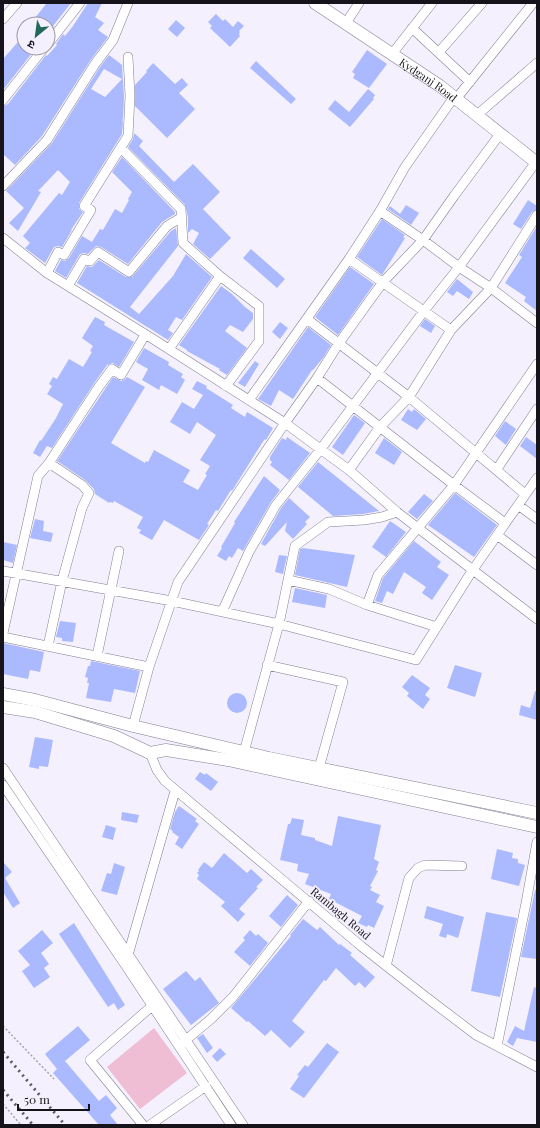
<svg xmlns="http://www.w3.org/2000/svg" width="540" height="1128" font-family="'Playfair Display','Noto Sans Devanagari',serif">
	<style>
		.green { fill: #efbed5 }
		.building { fill: #abbafe; fill-rule: evenodd }
		.lines { fill: none; stroke-linecap: round; stroke-linejoin: round }
		.minor-casing { stroke: #837e91; stroke-width: 10 }
		.major-casing { stroke: #837e91; stroke-width: 13 }
		.path { stroke: #a6a2ad; stroke-width: 1.5; stroke-dasharray: 2 2; stroke-linecap: butt }
		.minor { stroke: #fff; stroke-width: 9 }
		.major { stroke: #fff; stroke-width: 12 }
		.rail { stroke: #5d5a63; stroke-width: 3; stroke-dasharray: 2 4; stroke-linecap: butt }
		.labels { text-anchor: middle; dominant-baseline: central; stroke-width: 3.5; stroke-linejoin: round; paint-order: stroke }
		.street-label { font-size: 11px; fill: #16131a; stroke: #f4f0fd }
	</style>
	<rect width="100%" height="100%" fill="#f4f0fd"/>
	<path class="green" d="M154,1028L187,1073L140,1109L107,1067Z"/>
	<path class="building" d="M47,3H71L53,26L54,27L48,34V24H30Z
		M88,3H102L95,17L104,23L98,30L108,37L90,61L42,136L15,165L3,154V106L8,104L46,55L47,56L57,45L56,44L63,34L65,36L73,26Z
		M216,14L223,21L225,19L233,27L238,21L244,26L239,31L240,32L239,34L240,36L230,47L210,28L212,26L208,22Z
		M176,20L185,28L177,37L168,29Z
		M24,35V48H36L3,90V59Z
		M367,50L387,64L369,88L353,78L355,74L352,72Z
		M109,55L122,65L124,96L123,119L122,120L123,121L122,134L79,203V209L83,212L71,230H72L62,247L58,246L54,247L45,263L25,248L30,243L23,236L59,193L62,195L70,182L58,170L38,191L41,192L18,231L9,223L24,208L6,191L52,143L100,67ZM104,69L122,79L105,97L91,89Z
		M256,61L296,99L291,104L250,68Z
		M153,63L175,84L182,78L188,85L179,93L195,109L167,138L135,106V85L147,72L146,71Z
		M368,89L375,95L373,98L374,99L350,127L328,109L335,100L349,112Z
		M134,133L143,141L139,146L174,182L193,164L220,192L203,209L231,238L210,259L193,244L199,233L192,229L188,233V217L185,205L128,147L133,139Z
		M122,157L175,212V214L162,222L128,264L101,247L96,246L88,254L84,253L80,254L66,278L55,271L61,260L65,261L69,258L82,236L92,242L100,229L103,230L115,209L122,213L129,200L128,199L132,192L112,172Z
		M528,200L537,206V209L532,212L521,229L513,224Z
		M406,205L419,213L411,225L388,209L390,206L400,214Z
		M382,219L405,235L403,237L405,238L382,275L357,257Z
		M537,226V311L524,301L526,297L505,283L522,257L519,255Z
		M176,228L178,246L130,307L139,314L173,276L186,254L212,277L182,320L176,317L168,330L173,333L168,340L77,283L87,266L92,267L99,260L126,277H132L171,231Z
		M251,249L285,279L277,288L243,258Z
		M350,267L374,284L338,335L315,317Z
		M457,279L473,292L469,299L457,291L453,296L447,292Z
		M221,286L232,294L245,307L253,313V319L243,332L230,325L225,331L247,348L227,375L219,370L220,369L187,351V350L179,345Z
		M95,317L105,322L104,325L134,342L119,367L113,363L107,365L93,385L52,448L47,446L40,457L33,453L40,440L41,441L56,418L63,404L47,394L52,386L49,384L53,377L57,379L69,359L83,367L92,352L90,351L93,346L82,338Z
		M425,319L435,326L431,333L420,326Z
		M280,322L288,328L280,339L272,332Z
		M308,327L331,345L323,358L313,370H312L293,399L279,390L271,406L258,399Z
		M144,348L169,362L168,365L183,374L181,377L185,380L177,394L161,385L159,390L142,380L148,369L136,362Z
		M255,361L259,364L245,387L238,383Z
		M113,377L121,381L124,380L127,377L145,387L111,443L145,463L146,461L148,462L154,450L190,470L183,482L198,490L207,475L205,474L210,466L200,460L216,435L197,422L190,434L170,422L182,402L194,409L203,395L192,389L197,381L207,386L206,388L214,393L233,405L231,408L245,417L247,412L273,428L266,440L265,439L262,443L232,491L231,490L218,511L216,510L207,524L209,525L199,540L164,520L152,540L139,533L141,530L137,528L143,517L114,501L113,503L110,502L109,503L95,494L94,489L85,480L57,461Z
		M408,409L412,412L414,409L426,419L417,430L401,420Z
		M354,415L365,423L343,455L332,447Z
		M505,421L516,429L506,445L495,436Z
		M287,437L310,453L289,480L270,465L272,462L270,460V457L282,438L286,440Z
		M526,437L537,445V459L520,446Z
		M384,438L402,452L394,465L375,453Z
		M318,462L379,511L363,514L333,516L298,487Z
		M264,476L280,490L271,502L243,551L238,548L232,558L229,556L226,561L217,556L222,548L221,547L235,523L234,522Z
		M455,493L497,525L474,557L428,525Z
		M424,494L433,501L417,519L408,512Z
		M289,498L310,517L305,522L307,524L293,539L285,531L287,522L265,546L261,544L281,508Z
		M35,519L44,521L43,531L53,533L51,542L30,538Z
		M390,521L406,532L386,557L372,547Z
		M414,541L441,562L437,567L449,575L432,600L422,593L426,587L404,572L393,594L387,591L382,603L375,601L383,578Z
		M3,542L17,545L13,563L3,560Z
		M303,548L355,555L347,587L295,575L300,549Z
		M279,555L287,556L283,574L275,572Z
		M295,588L327,595L325,608L292,602Z
		M60,621L76,623L73,642L62,641V638L56,637Z
		M3,643L44,652L40,672L30,670L28,679L3,674Z
		M91,661L140,671L135,693L114,689L111,702L86,698L89,683H87L88,678L85,677L88,666H90Z
		M455,665L482,673L475,697L447,688Z
		M412,675L430,688L425,695L430,699L423,709L407,696L409,693L402,687Z
		M535,691H537V720L519,715L521,705L530,708Z
		M227 703a10 10 0 1 1 20 0a10 10 0 1 1-20 0Z
		M35,737L53,740L48,767L39,766V769L29,767Z
		M200,772L205,775L206,773L218,782L211,791L195,779Z
		M179,806L197,819L195,821L199,824L182,849L175,844L179,837L172,832L173,831L170,829L175,812Z
		M122,812L139,815L137,823L121,820Z
		M338,816L381,825L374,859L379,862L376,870L378,871L370,886L372,887L370,890L380,895L376,902L384,906L374,928L368,925L367,927L358,923L362,916L329,899L331,894L305,884L309,874L297,871L298,864L280,860L288,824H290L292,818L304,820L301,835L315,838V840L332,846Z
		M106,825L116,828L113,840L102,837Z
		M497,849L513,853L512,858L518,859V863L525,865L519,886L491,879Z
		M224,853L247,873L251,869L263,880L256,887L258,888L239,909L245,914L238,922L221,906L225,902L197,879L199,875L197,873L199,871L198,870L204,862L212,868Z
		M3,862L12,872L5,878L20,903L13,908L3,892Z
		M114,863L125,867L117,895L101,891L107,873L111,874Z
		M535,890H537V959L521,957Z
		M287,895L298,905L281,927L269,916Z
		M427,906L464,917L458,938L447,934L446,938L439,936L443,924L424,918Z
		M486,912L517,918L500,997L471,991Z
		M303,919L317,930L320,927L339,945L340,944L352,953L350,955L375,977L365,988L359,982L355,986L336,968L326,981L324,980L292,1021L305,1032L290,1048L271,1030L265,1036L248,1021L247,1022L231,1008L291,936L290,935Z
		M74,923L125,1005L118,1010L114,1003L108,1007L59,934Z
		M42,930L53,943L41,953L49,964L44,968L50,977L34,988L22,971L30,965L18,951Z
		M250,930L256,936L258,934L268,943L250,966L234,952L245,940L243,938Z
		M186,971L195,981L200,977L219,1003L191,1025L163,989Z
		M534,987L537,988V1042L517,1038L513,1046L507,1042L515,1026L524,1031Z
		M78,1026L90,1040L65,1061L99,1101L106,1095L117,1108L110,1115L118,1125H99L53,1073L57,1069L45,1054Z
		M203,1034L213,1048L207,1053L197,1038Z
		M327,1043L339,1052L304,1098L290,1089L299,1076L297,1075L305,1065L308,1067Z
		M220,1048L226,1054L217,1062L212,1056Z"/>
	<g class="lines">
		<defs>
			<path id="minor" d="M3,19L17,3
				M346,23L359,3
				M412,28L470,82
				M48,44L80,3
				M439,52L482,3
				M392,54L432,3
				M456,99L533,3
				M3,100L44,48
				M477,115L537,63
				M121,148L181,209L183,243L220,276L259,306V341L226,386
				M3,186L47,140L95,64L113,40L128,3
				M380,211L423,240L459,267L491,288L537,323
				M3,238L47,273L153,339L285,423L349,470L397,512L537,619
				M349,259L451,330
				M47,273L58,252L64,255L91,210L84,206L128,136L130,96L128,57
				M68,286L84,259L90,261L98,252L129,272L167,226L182,217
				M307,319L409,397L525,494
				M169,349L220,276
				M317,378L454,485L505,523
				M249,400L349,259L380,211L405,167L454,97
				M497,469L537,409
				M349,470L380,427L409,397L451,330L491,288L537,215
				M518,505L537,519
				M497,535L537,565
				M3,571L172,601L279,624L416,660L472,571L537,478
				M288,580L329,589L367,605L437,627
				M367,605L378,575L454,485L537,364
				M222,612L249,552L276,505L320,450L424,311L459,267L536,162
				M3,633L38,476L49,463L98,388L112,369L121,375L145,335
				M3,637L149,667
				M48,646L62,581L82,508L89,493L82,485L49,463
				M97,656L119,551
				M267,665L343,682L319,768
				M133,726L149,667L178,582L285,423L317,378L339,343L383,282L423,240L454,196L500,134
				M244,752L279,624L295,546L328,522L364,520L382,517L397,512
				M150,753L157,770L165,781L361,946L426,997L476,1035L537,1067
				M3,768L243,1125
				M3,785L126,966L231,1125
				M128,955L175,791
				M386,966L409,878L418,868L425,865L462,866
				M181,1044L211,1019L233,997L309,901
				M497,1046L526,903L537,842
				M143,1125L90,1060L152,1006
				M150,1125L206,1086"/>
			<g id="major">
				<path id="s1" d="M315,3L440,86L537,163"/>
				<path d="M3,694L35,700L133,726L269,758L537,813"/>
				<path d="M3,707L35,712L114,736L150,753L166,750L228,760L537,827"/>
			</g>
		</defs>
		<use href="#minor" class="minor-casing"/>
		<use href="#major" class="major-casing"/>
		<path class="path" d="M3,1026L54,1079
			M3,1104L21,1125"/>
		<use href="#minor" class="minor"/>
		<use href="#major" class="major"/>
		<path class="rail" d="M3,1052L65,1125
			M3,1090L33,1125"/>
	</g>
	<g class="labels">
		<g class="street-label">
			<text stroke="none"><textPath href="#s1" startOffset="137">Kydganj Road</textPath></text>
			<text transform="translate(341 913) rotate(40)">Rambagh Road</text>
		</g>
	</g>
	<rect width="540" height="1128" fill="none" stroke="#16131a" stroke-width="8"/>
	<g transform="translate(36 36) rotate(209)"><circle r="19" fill="#f4f0fd" stroke="#9b98a2"/>
	<path d="M0-3L7 15L0 10L-7 15Z" fill="#246859"/>
	<text y="-6" font-size="11" font-weight="bold" text-anchor="middle" fill="#16131a">उ</text>
	</g>
	<path d="M18 1104v6h71v-6" fill="none" stroke="#16131a" stroke-width="2"/>
	<text x="24" y="1104" font-size="12" fill="#16131a" stroke="#f4f0fd" stroke-width="3" paint-order="stroke">50 m</text>
</svg>
